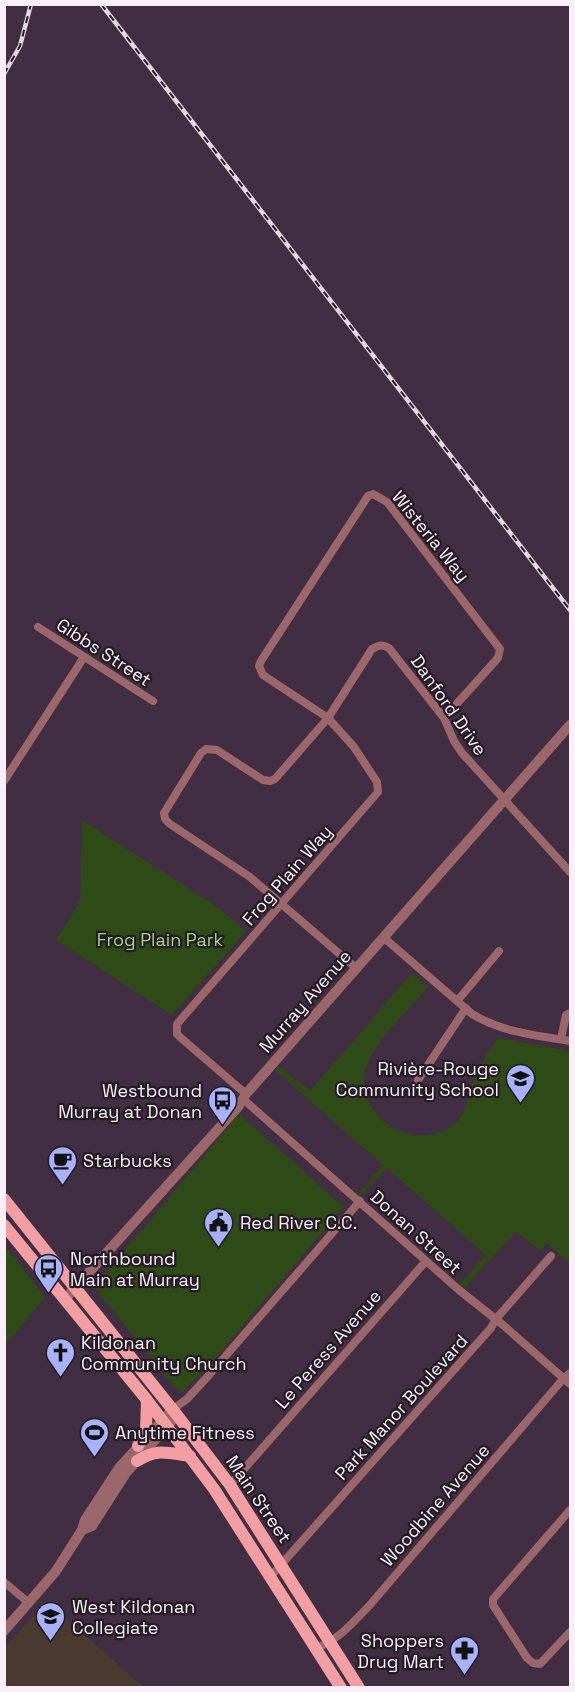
<svg xmlns="http://www.w3.org/2000/svg" width="575" height="1692" font-family="'Space Grotesk',sans-serif">
	<style>
		.education { fill: #4a392f }
		.green { fill: #2e4b17 }
		.lines { fill: none; stroke-linecap: round; stroke-linejoin: round }
		.minor { stroke: #9c676a; stroke-width: 8 }
		.tertiary { stroke: #9c676a; stroke-width: 10 }
		.primary { stroke: #f39ea3; stroke-width: 12 }
		.rail-casing { stroke: #e5d7e5; stroke-width: 4.5 }
		.rail { stroke: #231a23; stroke-width: 2; stroke-dasharray: 7; stroke-linecap: butt }
		.labels { text-anchor: middle; dominant-baseline: central; stroke-width: 4.5; stroke-linejoin: round; paint-order: stroke }
		.street-label { font-size: 18px; fill: #fceffc; stroke: #231a23 }
		.park-label { font-size: 18px; fill: #a5d584; stroke: #231a23 }
		.poi-label { font-size: 18px; fill: #fceffc; stroke: #231a23; text-anchor: start }
	</style>
	<rect width="100%" height="100%" fill="#412e42"/>
	<path class="education" d="M45,1601L144,1687L5,1688V1648Z"/>
	<path class="green" d="M82,820L216,906L246,931L172,1015L56,940L80,901Z
		M412,973L428,987C410,1008 374,1042 366,1067C351,1116 417,1157 455,1123C470,1110 468,1090 476,1073C482,1061 491,1049 498,1038L570,1051V1264L547,1243L540,1251L516,1231L463,1290L458,1286L486,1255L387,1168L358,1199L355,1198L383,1165L275,1070L279,1066L310,1091Z
		M239,1114L344,1207L205,1370L182,1392L177,1390L94,1287Z
		M5,1246L45,1297L5,1345Z"/>
	<g class="lines">
		<path class="minor" d="M38,627L153,701
			M4,781L84,657
			M383,937L472,1014C504,1033 535,1035 570,1041
			M356,968L250,877L170,824L165,819L164,813L201,753L206,749L217,750L263,780L270,781L275,779L328,718L372,649C379,645 382,644 389,648L444,718L454,741L462,753L570,872
			M458,1000L499,951
			M561,1039L566,1015L570,1013
			M418,1080L466,1008
			M246,1094L181,1038L177,1034V1024L378,792L377,782L354,747L328,718L263,675L259,666L261,661L368,496L373,494L387,502L500,649L498,658L444,718
			M243,1099L459,1290L503,1325L570,1384
			M173,1409L187,1399L210,1374L360,1201
			M230,1485L426,1261
			M570,1510L493,1599V1605L527,1658L533,1663L540,1664L570,1632
			M271,1576L491,1328L496,1319L551,1256
			M4,1582L29,1603
			M316,1648C339,1640 352,1623 369,1606L563,1379L570,1373"/>
		<path class="tertiary" d="M65,1299L238,1107L246,1094L570,725
			M82,1530L92,1526L126,1473L177,1415
			M4,1631L56,1571L82,1530L85,1520L119,1468L173,1409"/>
		<path class="primary" d="M4,1199L177,1415L230,1485L359,1688
			M4,1225L147,1400L214,1489L341,1688
			M138,1446L146,1430L147,1400
			M137,1461C157,1448 167,1453 190,1456"/>
		<defs>
			<path id="rail" d="M101,4L570,610
				M4,74L20,46L31,4"/>
		</defs>
		<use href="#rail" class="rail-casing"/>
		<use href="#rail" class="rail"/>
	</g>
	<defs>
		<symbol id="school-pin" viewBox="-11 -11 22 30"><path d="M0 17L-7.5 6A9.5 9.5 0 1 1 7.5 6Z" fill="#a7b1fc" stroke="#231a23"/><path d="M0-5L7-2L0 1L-7-2ZM-4 1L0 2.5L4 1V4Q0 6-4 4Z" fill="#111"/></symbol>
		<symbol id="bus-pin" viewBox="-11 -11 22 30"><path d="M0 17L-7.5 6A9.5 9.5 0 1 1 7.5 6Z" fill="#a7b1fc" stroke="#231a23"/><path d="M-5-6H5V4H4V6H2V4H-2V6H-4V4H-5ZM-3.5-4V0h7V-4ZM-3.5 1.2v1.5H-2V1.2ZM2 1.2v1.5H3.5V1.2Z" fill="#111"/></symbol>
		<symbol id="cafe-pin" viewBox="-11 -11 22 30"><path d="M0 17L-7.5 6A9.5 9.5 0 1 1 7.5 6Z" fill="#a7b1fc" stroke="#231a23"/><path d="M-5.5-4.5H6V0H3Q3 3.5 0 3.5H-2.5Q-5.5 3.5-5.5 0ZM3-3.2v2h1.7v-2ZM-6 4.5H4V6H-6Z" fill="#111"/></symbol>
		<symbol id="civic-pin" viewBox="-11 -11 22 30"><path d="M0 17L-7.5 6A9.5 9.5 0 1 1 7.5 6Z" fill="#a7b1fc" stroke="#231a23"/><path d="M-.6-6.5H3V-4.5H.6V-3L4-1V1h2V6H-6V1h2V-1L-.6-3ZM-1.2 2.5V6h2.4V2.5Z" fill="#111"/></symbol>
		<symbol id="church-pin" viewBox="-11 -11 22 30"><path d="M0 17L-7.5 6A9.5 9.5 0 1 1 7.5 6Z" fill="#a7b1fc" stroke="#231a23"/><path d="M-1.2-6h2.4v3.5h3.3v2.4h-3.3V6h-2.4V-.1h-3.3v-2.4h3.3Z" fill="#111"/></symbol>
		<symbol id="stadium-pin" viewBox="-11 -11 22 30"><path d="M0 17L-7.5 6A9.5 9.5 0 1 1 7.5 6Z" fill="#a7b1fc" stroke="#231a23"/><path d="M0-5a6.5 5 0 1 0 0 10a6.5 5 0 1 0 0-10ZM-3.5-1.8h7v3.6h-7Z" fill="#111"/></symbol>
		<symbol id="pharmacy-pin" viewBox="-11 -11 22 30"><path d="M0 17L-7.5 6A9.5 9.5 0 1 1 7.5 6Z" fill="#a7b1fc" stroke="#231a23"/><path d="M-2-6h4v4h4v4h-4v4h-4v-4h-4v-4h4Z" fill="#111"/></symbol>
	</defs>
	<g fill-rule="evenodd">
		<use href="#school-pin" x="504" y="1062" width="33" height="45"/>
		<use href="#bus-pin" x="206" y="1084" width="33" height="45"/>
		<use href="#cafe-pin" x="46" y="1144" width="33" height="45"/>
		<use href="#civic-pin" x="202" y="1206" width="33" height="45"/>
		<use href="#bus-pin" x="32" y="1252" width="33" height="45"/>
		<use href="#church-pin" x="44" y="1336" width="33" height="45"/>
		<use href="#stadium-pin" x="78" y="1416" width="33" height="45"/>
		<use href="#school-pin" x="34" y="1600" width="33" height="45"/>
		<use href="#pharmacy-pin" x="448" y="1634" width="33" height="45"/>
	</g>
	<g class="labels">
		<g class="street-label">
			<text transform="translate(431 536) rotate(51)">Wisteria Way</text>
			<text transform="translate(104 652) rotate(33)">Gibbs Street</text>
			<text transform="translate(449 705) rotate(55)">Danford Drive</text>
			<text transform="translate(287 875) rotate(-49)">Frog Plain Way</text>
			<text transform="translate(305 1001) rotate(-49)">Murray Avenue</text>
			<text transform="translate(416 1232) rotate(42)">Donan Street</text>
			<text transform="translate(328 1349) rotate(-49)">Le Peress Avenue</text>
			<text transform="translate(401 1407) rotate(-48)">Park Manor Boulevard</text>
			<text transform="translate(259 1499) rotate(56)">Main Street</text>
			<text transform="translate(435 1505) rotate(-49)">Woodbine Avenue</text>
		</g>
		<g class="park-label">
			<text x="160" y="939">Frog Plain Park</text>
		</g>
		<g class="poi-label">
			<text x="499" y="1068" text-anchor="end">Rivière-Rouge<tspan x="499" dy="21">Community School</tspan></text>
			<text x="202" y="1090" text-anchor="end">Westbound<tspan x="202" dy="21">Murray at Donan</tspan></text>
			<text x="83" y="1160">Starbucks</text>
			<text x="240" y="1222">Red River C.C.</text>
			<text x="70" y="1258">Northbound<tspan x="70" dy="21">Main at Murray</tspan></text>
			<text x="81" y="1342">Kildonan<tspan x="81" dy="21">Community Church</tspan></text>
			<text x="115" y="1432">Anytime Fitness</text>
			<text x="72" y="1606">West Kildonan<tspan x="72" dy="21">Collegiate</tspan></text>
			<text x="444" y="1640" text-anchor="end">Shoppers<tspan x="444" dy="21">Drug Mart</tspan></text>
		</g>
	</g>
	<rect width="575" height="1692" fill="none" stroke="#fceffc" stroke-width="12"/>
</svg>
